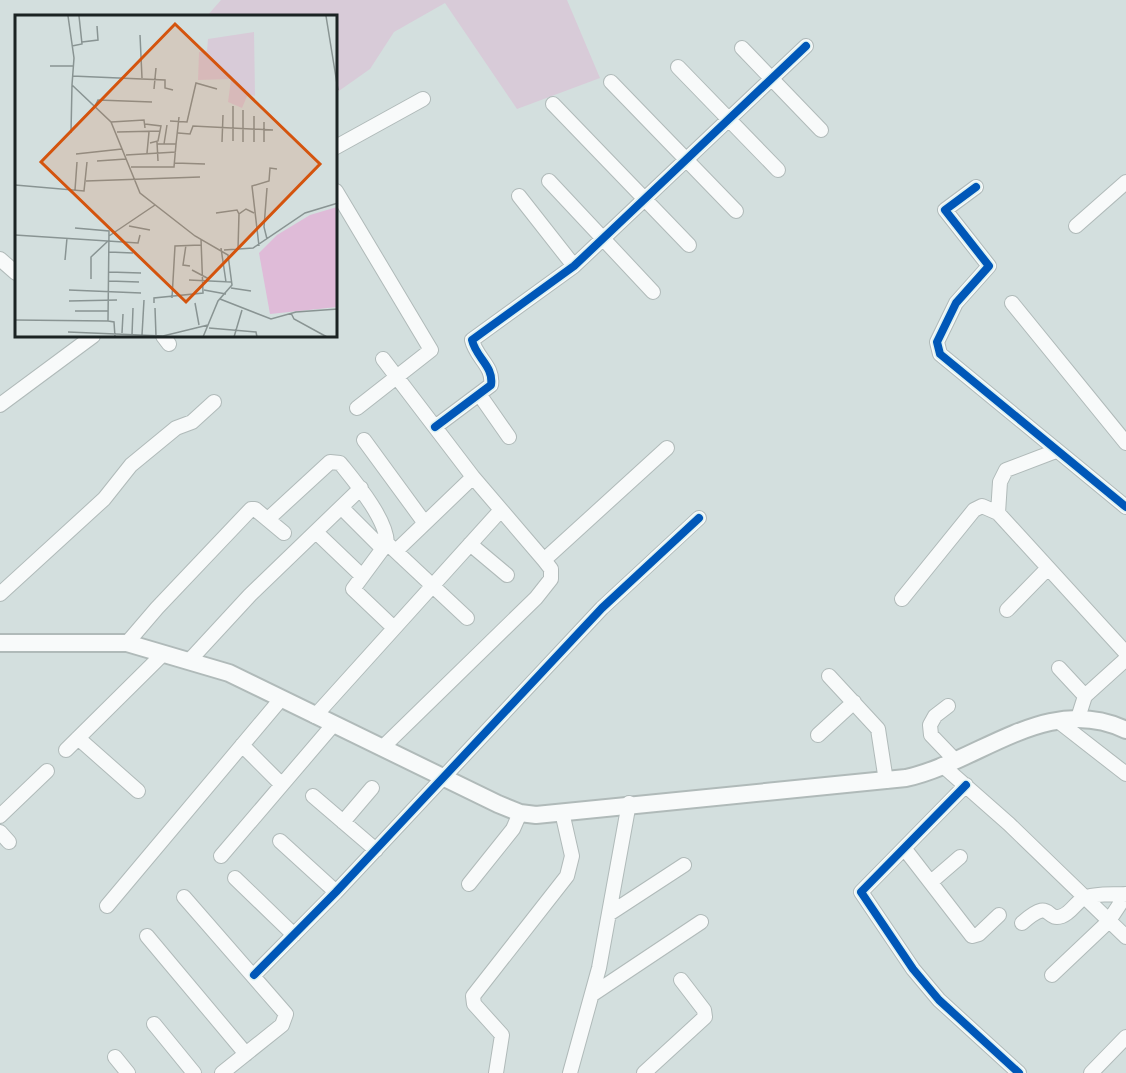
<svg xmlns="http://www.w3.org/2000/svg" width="1126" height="1073" font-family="'PT Sans',sans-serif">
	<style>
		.green { fill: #d8cbd8 }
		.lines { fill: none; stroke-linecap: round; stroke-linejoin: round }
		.minor-casing { stroke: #b0bab9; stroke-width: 16 }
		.major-casing { stroke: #b0bab9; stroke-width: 20 }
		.minor { stroke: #f8fafa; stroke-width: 14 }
		.major { stroke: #f8fafa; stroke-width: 16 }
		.cycleway-casing { stroke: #dbf1f1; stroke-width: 11 }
		.cycleway { stroke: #0057b8; stroke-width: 8 }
		.inset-road { fill: none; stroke: #899493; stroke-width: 1.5 }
		.view { fill: #d4540e; fill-opacity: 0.15; stroke: #d4540e; stroke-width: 3 }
		.inset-edge { fill: none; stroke: #1b2323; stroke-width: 3 }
	</style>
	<rect width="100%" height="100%" fill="#d3dfde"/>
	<path class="green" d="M221,0H567L600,78L517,109L445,3L394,32L370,69L336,93V16H207Z"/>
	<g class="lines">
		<defs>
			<path id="minor" d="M742,48L821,130
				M678,67L778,170
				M611,82L736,211
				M553,104L689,245
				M336,147L423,99
				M549,181L653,292
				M976,187L945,210L989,266L956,303L937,342L940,354L1126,507
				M336,191L431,350L357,408
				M519,196L574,266
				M1076,226L1126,182
				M0,259L16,273
				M1012,303L1126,443
				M163,336L169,344
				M383,359L473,477L396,551
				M479,394L509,437
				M0,405L93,336
				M435,427L491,385C494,366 476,358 472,340L574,266L806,46
				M364,440L424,522
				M1056,451L1006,470L1000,482L998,513L1126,653
				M342,508L383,549
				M268,519L330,462L340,463C356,483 386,518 387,543L353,589L394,628
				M317,533L362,576
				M470,544L507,575
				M389,545L467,618
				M544,560L667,448
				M0,594L104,499L131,465L176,428L192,422L214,402
				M902,599L974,510L982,506L998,513
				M1007,610L1047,569
				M127,643L157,608L251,509H255L284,533
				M189,661L250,595L361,488
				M1059,668L1085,696
				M829,676L878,729L886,781
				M948,706L935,716L930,725L931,735L954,759
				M315,716L500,511
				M1078,718L1085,696L1126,659
				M1058,721L1126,774
				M818,735L854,702
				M78,738L138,791
				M242,745L281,784
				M382,748L536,598L551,579V569L544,560L473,477
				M66,750L163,654
				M942,765L1009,824L1126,937
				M966,785L861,892L913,969L939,1000L1019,1073
				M313,796L376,850
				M0,816L47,771
				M343,822L372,788
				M0,832L9,842
				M280,841L336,892
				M904,848L972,936L979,934L999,915
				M221,856L333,725
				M235,878L294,935
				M931,882L960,857
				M469,884L513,829L520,813
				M184,897L286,1014L282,1025L222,1073
				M107,906L281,699
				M609,914L684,865
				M1022,923C1053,896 1044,922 1062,916C1071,913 1076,902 1084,898C1095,893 1114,895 1126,894
				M147,936L246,1054
				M254,975L336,892L602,608L699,518
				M1052,975L1108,922L1126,895
				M593,994L701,922
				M154,1024L194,1073
				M115,1057L128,1073
				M496,1073L502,1035L474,1004L473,996L567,876L572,856L562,812
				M570,1073L599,968L629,803
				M644,1073L705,1017L704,1010L681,980
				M1091,1073L1126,1037"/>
			<path id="major" d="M0,643H127L229,673L498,804L520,813L536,815L906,778C979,762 1048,692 1126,730"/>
		</defs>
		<use href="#minor" class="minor-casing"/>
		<use href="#major" class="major-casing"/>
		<use href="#minor" class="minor"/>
		<use href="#major" class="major"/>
		<defs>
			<path id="cycleway" d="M976,187L945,210L989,266L956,303L937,342L940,354L1126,507
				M435,427L491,385C494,366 476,358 472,340L574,266L806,46
				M966,785L861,892L913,969L939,1000L1019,1073
				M254,975L336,892L602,608L699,518"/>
		</defs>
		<use href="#cycleway" class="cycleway-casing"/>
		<use href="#cycleway" class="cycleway"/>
	</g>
	<g transform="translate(15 15)">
		<rect width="322" height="322" fill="#d3dfde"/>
		<path d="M239,17L240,81L233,79L227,93L213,87L216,64L183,65L184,37L192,36L193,24Z" fill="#d8cbd8"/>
		<path d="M322,192V292L255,299L244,238L262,220L295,200Z" fill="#dfbbd8"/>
		<path class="inset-road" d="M53,1L59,43L57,70L96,107L125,178L180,221L213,240L217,270L203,286L188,322M311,1L323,75M125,20L127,63M67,27L83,25L82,11M57,31L67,29L64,1M35,51H58M57,61L150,65V73L158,75M139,74L141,53M80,91L83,85L137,87M228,95V127M239,101V127M155,106L172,107L181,68L202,74M96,107L129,105L130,113M249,107V127M130,109L146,111L143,126L135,128M102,117L145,116M56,118L57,70M163,118L175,119L178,111L258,115M218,126V91M142,127L143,146M207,127L208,100M142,129H161L164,102M149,129L152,110M132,138L134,117M61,139L107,134M111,140L161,137M82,146L111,144M160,148L190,149M116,152H159L161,129M71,166L185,162M0,170L69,176L72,147M60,175L62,147M201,198L222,195L224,199M114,211L135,215M60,213L94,216L93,306M0,220L123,228L125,220M94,221L140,190M252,224L249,212L252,173M171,230L168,250L175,251M244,231L237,171L254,166L255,153L262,154M206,233L211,267M223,234L224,199L231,194L239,198M209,235L238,233L290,198L323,188M94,237L118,238M50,245L52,223M177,255L194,264M94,257L126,258M76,264V242L93,226M174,265L216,267M94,266L124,267M216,273L236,276M54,275L126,278M189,275L211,279M157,283L160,231L186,230M205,284L256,304L281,297L323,294M54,286L102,285M139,288V283L188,278L186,224M180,288L184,310M140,293L141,321M60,296H93M276,298L279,304L312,322M0,305L93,306L99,307L100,322M194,313L241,317L242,322M53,317L148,321L193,310M107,318L108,299M117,320L118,293M127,320L129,285M219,322L227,295"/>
		<path class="view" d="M160,9L305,149L171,287L26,147Z"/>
		<rect width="322" height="322" class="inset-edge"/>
	</g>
</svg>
